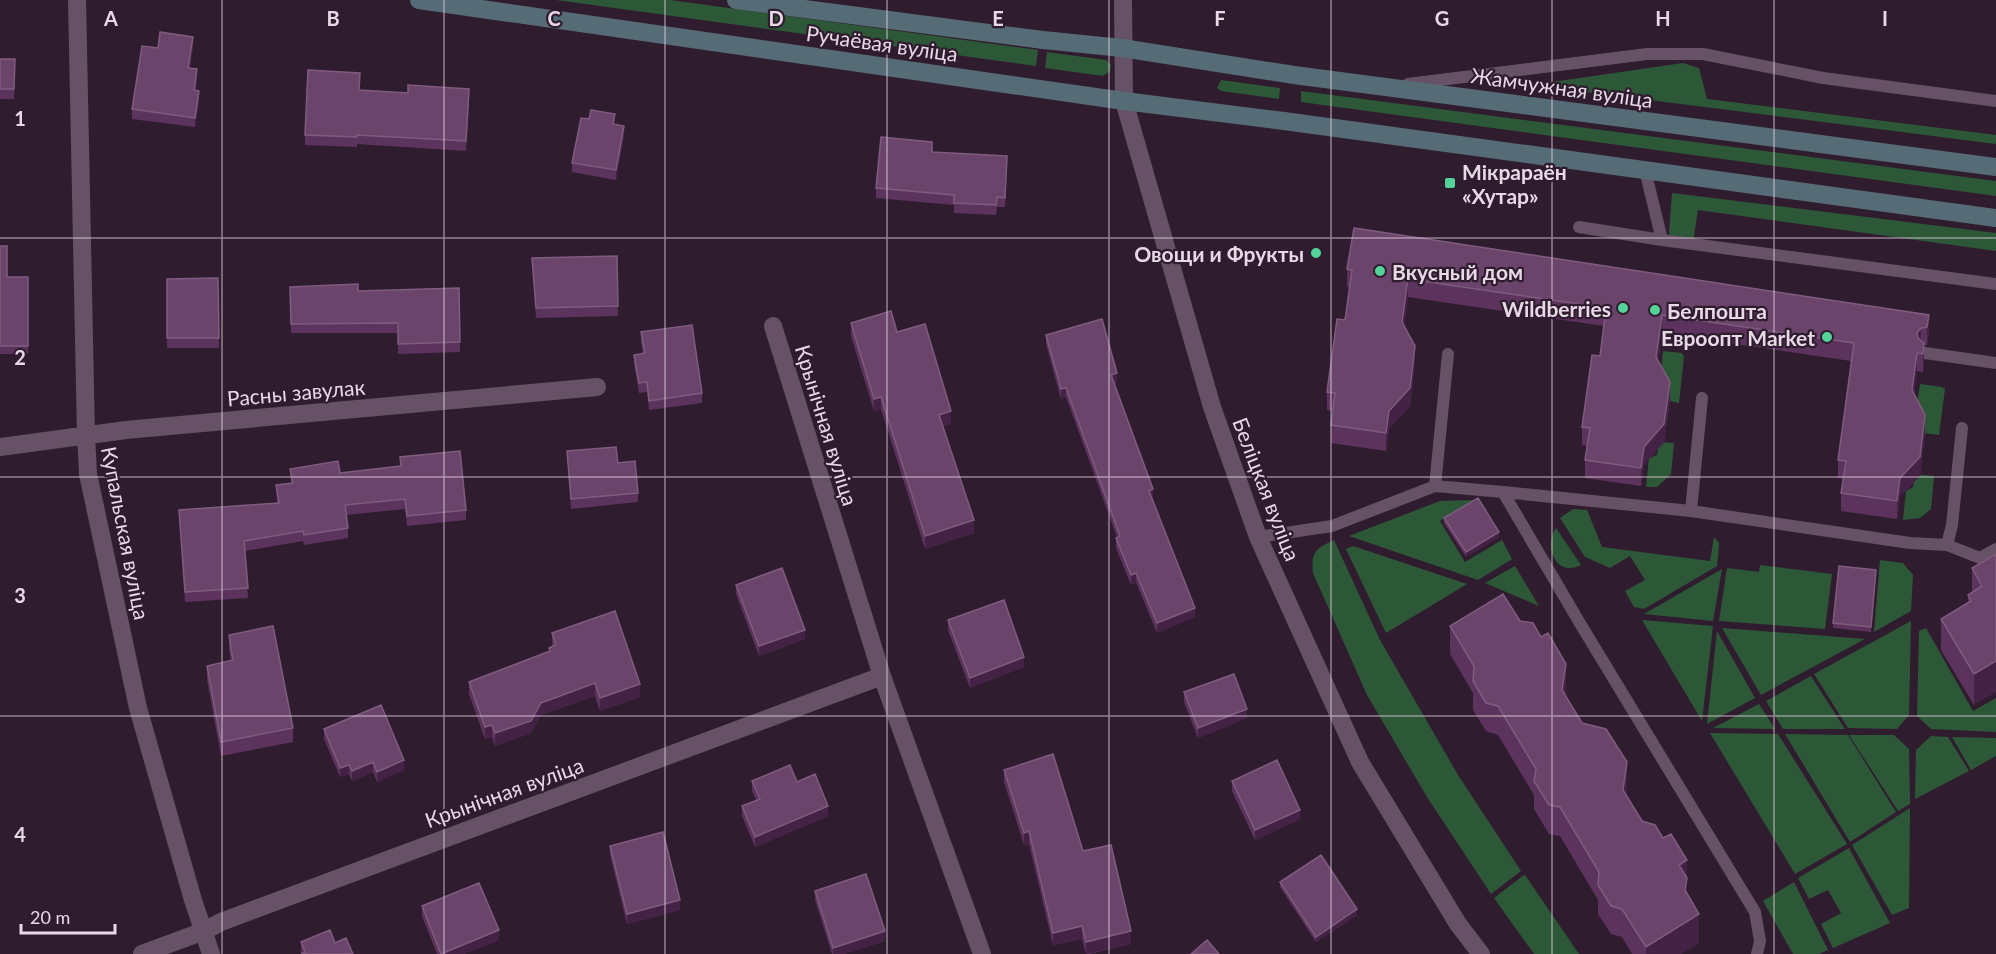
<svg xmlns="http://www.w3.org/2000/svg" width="1996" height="954" font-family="Lato,sans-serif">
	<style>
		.green { fill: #2d5837 }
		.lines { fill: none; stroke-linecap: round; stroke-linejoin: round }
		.service { stroke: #675166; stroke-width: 12 }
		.minor { stroke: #675166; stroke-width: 18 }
		.secondary { stroke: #556c76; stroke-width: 18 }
		.wall { fill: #5c335d }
		.shaded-wall { fill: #442245 }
		.building { fill: #6b446c; stroke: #7f5c7f; stroke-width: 1.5 }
		.grid { fill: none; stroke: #e7d9e6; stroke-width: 1.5; stroke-opacity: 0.55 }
		.poi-dot { fill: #53d397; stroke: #301c2f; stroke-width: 2 }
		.labels { text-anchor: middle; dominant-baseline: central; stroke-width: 4.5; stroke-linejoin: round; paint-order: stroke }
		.street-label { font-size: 21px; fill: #e7d9e6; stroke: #301c2f }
		.poi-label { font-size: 21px; font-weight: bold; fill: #e7d9e6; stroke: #301c2f; text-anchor: start }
		.grid-label { font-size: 20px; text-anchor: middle; font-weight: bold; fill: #e7d9e6; stroke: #301c2f; stroke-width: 4.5; stroke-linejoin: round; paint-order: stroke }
	</style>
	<rect width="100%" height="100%" fill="#301c2f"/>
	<path class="green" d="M556,0H670L1038,50L1036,66Z
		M1047,52L1106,60L1111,65L1110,71L1103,76L1045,68Z
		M1683,63L1699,68L1707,99L1996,135V144L1531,85Z
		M1221,80L1280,88L1279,99L1221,91L1217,88Z
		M1301,91L1996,181V196L1301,102Z
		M1672,193L1996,233V251L1698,210L1693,243L1670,237L1669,233Z
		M1663,351L1682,353L1684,357L1679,403L1666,400L1660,380Z
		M1920,384L1942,387L1945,389L1939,435L1923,433L1916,412Z
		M1659,442L1674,443L1671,474L1657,487H1646L1649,458L1657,455Z
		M1915,474L1934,476L1931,509L1920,518L1903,520L1906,491L1913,487Z
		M1474,500L1440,521L1465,562L1502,540L1512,559L1478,580L1349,536L1440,501Z
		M1573,509L1587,510L1602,547L1710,561L1714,537L1719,543L1717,566L1644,609L1634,607L1625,591L1645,580L1630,556L1610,568L1585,557L1560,518Z
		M1556,528L1581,565C1556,578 1543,546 1556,528Z
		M1334,540L1380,640L1458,775L1521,871L1491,894L1427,797L1367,695L1313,573C1311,552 1315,549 1334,540Z
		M1353,546L1467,584L1386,633L1346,549Z
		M1880,560L1903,563L1913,575L1911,611L1874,632Z
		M1760,565L1832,574L1825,629L1719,621L1727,568L1759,572Z
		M1515,566L1539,606L1485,583Z
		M1722,569L1713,621L1644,614Z
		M1642,620L1713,626L1702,721Z
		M1911,621L1909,715L1897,729L1848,728L1814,674Z
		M1722,628L1865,639L1761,695Z
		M1926,628L1973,711L1996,698V732L1931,729L1917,716L1919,631Z
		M1717,631L1755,698L1707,724Z
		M1811,676L1845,729H1783L1766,701Z
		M1759,704L1775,729L1713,728Z
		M1710,733L1778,734L1847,844L1795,874Z
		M1785,734L1848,735L1896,812L1850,842Z
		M1849,735H1894L1909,749L1910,804L1898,811Z
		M1931,736L1948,737L1969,771L1915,799L1916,750Z
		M1952,737L1996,738V756L1971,770Z
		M1910,808L1909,908L1892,915L1852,845Z
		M1849,848L1890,923L1833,948L1821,924L1841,913L1828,890L1809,899L1798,878Z
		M1524,875H1525L1579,954H1534L1494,898Z
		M1794,882L1828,950L1819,954H1793L1763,901Z"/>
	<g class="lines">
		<path class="service" d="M1408,84L1647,54H1703L1823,78L1996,101
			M1645,170L1662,240L1996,284
			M1579,227L1662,240
			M1925,353L1996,363
			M1435,486L1448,354
			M1691,511L1702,398
			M1258,537L1332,526L1435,486L1503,492
			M1947,545L1980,558L1996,549
			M1757,954L1760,941L1755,912L1581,625L1503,492L1691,511L1910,543L1947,545L1952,525L1962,428"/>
		<path class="minor" d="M77,0L86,435L88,474L138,708L193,900L211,954
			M1123,0L1124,101L1212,407L1258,537L1360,762L1458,924L1481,954
			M773,326L882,676L982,954
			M0,447L126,430L597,387
			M142,954L204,931L221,922L882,676"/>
		<path class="secondary" d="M419,0L1124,101L1284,121L1996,218
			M736,0L1043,40L1122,48L1294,75L1996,167"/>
	</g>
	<path class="wall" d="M193,46L190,69L197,79L196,91L199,101L195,127L132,119V109L158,48Z
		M0,59H15L14,99H0Z
		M359,90L469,99L466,151L357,144V147L305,145V135Z
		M589,119L615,125L624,136L616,180L572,172V163Z
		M932,152L1007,166L1005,207H997L996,215L954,213V205L876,198V188Z
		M0,246L7,277H28V354H0Z
		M617,256L618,316L536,318L532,258Z
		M1347,269L1929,315V333L1927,345H1924V361L1923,372L1917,371L1914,394L1925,433L1920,476L1900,496L1897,519L1841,511V493L1843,479L1838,478V460L1851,361L1662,333L1658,361L1670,400L1664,442L1644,465L1641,486L1585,478V460L1587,446L1582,445V427L1600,356L1604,326L1408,297L1404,326L1415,364L1410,406L1389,429L1386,451L1331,443V425L1333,411L1327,410V392L1345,320L1350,288L1347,287Z
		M218,278L219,348H167V279Z
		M290,287L358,291L459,288L460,352L398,354V333H291Z
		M851,323L897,332L951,424L943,426L974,533L925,549L881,409L874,411L851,336Z
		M641,332L702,393V403L649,410L647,392L639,393L634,364V355L643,354L641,342Z
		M1046,335L1117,383L1114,384L1152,499L1195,617L1157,633L1136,582L1131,585L1116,548V538L1117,537L1066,397L1061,399L1046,344Z
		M567,451L638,493V502L571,509Z
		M400,457L466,510V520L407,526L405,509L346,515L348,528V538L304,545L303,541L245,551L248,598L185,602L179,510L277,503L276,485L291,483L290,469L340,473L400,467Z
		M1444,518L1499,537L1466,557L1444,523Z
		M1996,554L1974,705L1941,650V619L1968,604V595L1972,592V568Z
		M1876,575L1871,632L1833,628V623Z
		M736,585L805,639L759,656L736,594Z
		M948,620L1024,667L970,688L948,630Z
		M1520,621L1566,692L1565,696L1582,723L1627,791L1626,795L1687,893L1699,943L1681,954H1632L1622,937L1611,934L1598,914V900L1560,836L1549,834L1534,809V795L1498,735L1486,731L1473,710V693L1450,654V626Z
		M552,633L640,697L600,711L595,696L541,715L531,733L495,746L492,737L485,739L469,694V682L549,652V648L552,647Z
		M229,635L293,728V742L221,756L207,680V666L231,661L229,649Z
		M1184,692L1247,718L1198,738L1184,702Z
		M324,729L404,770L377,782L373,772L352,781L349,774L340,777L324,739Z
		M1004,770L1083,851L1131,944L1089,954H1086L1082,939L1053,945L1029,844L1024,845L1004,782Z
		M752,781L797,782L828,816L755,847L742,816V806L756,800L752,791Z
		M1232,781L1300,819L1255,840L1232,791Z
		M610,846L680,910L627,924L610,855Z
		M1280,882L1357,915L1316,942L1280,887Z
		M815,891L885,941L844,954H832L815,900Z
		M422,906L499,940L464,954H437L422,916Z
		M301,942L335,943L301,954Z"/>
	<path class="shaded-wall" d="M193,37V46L188,78V68Z
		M197,69V79L194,100V90Z
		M199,91V101L195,127V118Z
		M624,126V136L616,180V170Z
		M1408,279V297L1402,340V322Z
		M1662,315V333L1656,375V357Z
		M1929,315V333L1927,345V327Z
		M1921,328V346L1917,351V333Z
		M1924,343V361L1923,372V354Z
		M1415,346V364L1410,406L1389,429L1386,451V433L1389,411Z
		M1917,353V371L1912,408V390Z
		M1117,373V383L1111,385V375Z
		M1670,382V400L1664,442L1644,465L1641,486V468L1644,447Z
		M1066,388V397L1061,399V389Z
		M881,397V409L874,411V399Z
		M951,411V424L939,427V415Z
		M1925,415V433L1920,476L1900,496L1897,519V501L1900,478Z
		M1153,489V499L1149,501V491Z
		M974,520V533L925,549V536Z
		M1499,532V537L1466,557V552Z
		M1136,573V582L1131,585V575Z
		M1195,608V617L1157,633V623Z
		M805,630V639L759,656V646Z
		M1024,657V667L970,688V678Z
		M1996,661V692L1974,705V674Z
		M1566,664V692L1562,719V690Z
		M595,683V696L541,715L531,733L495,746V733L541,703Z
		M640,684V697L600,711V698Z
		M1247,709V718L1198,738V728Z
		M492,725V737L485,739V727Z
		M404,760V770L377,782V772Z
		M373,762V772L352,781V771Z
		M1627,762V791L1623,818V790Z
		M349,765V774L340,777V768Z
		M828,806V816L755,847V837Z
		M1300,810V819L1255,840V830Z
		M1029,831V844L1024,845V833Z
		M1687,860V906L1679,865Z
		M680,900V910L627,924V914Z
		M1357,909V915L1316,942V937Z
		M1699,914V943L1681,954H1646V947Z
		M1082,926V939L1053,945V933Z
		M499,930V940L464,954H441Z
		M885,931V941L844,954H833V948Z
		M1131,931V944L1086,954V942Z"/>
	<path class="building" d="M160,32L193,37L188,68L197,69L194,90L199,91L195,118L132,109L142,46L158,48Z
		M0,59H15L14,89H0Z
		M308,70L360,73L359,90L408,93V85L469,89L466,141L357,135V137L305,135Z
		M591,110L615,114L613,124L624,126L616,170L572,163L581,118L589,119Z
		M881,137L932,142V152L1007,156L1005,198L997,197L996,205L954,203V195L876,188Z
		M1354,228L1929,315L1927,327L1921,328L1917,333L1918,338L1924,343L1923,354L1917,353L1912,390L1925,415L1920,457L1900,478L1897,501L1841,493L1846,461L1838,460L1854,343L1662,315L1656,357L1670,382L1664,424L1644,447L1641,468L1585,460L1590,428L1582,427L1592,355L1600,356L1606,308L1408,279L1402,322L1415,346L1410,388L1389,411L1386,433L1331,425L1335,393L1327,392L1337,319L1345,320L1352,270L1347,269Z
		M0,246H7V277H28V346H0Z
		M617,256L618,306L536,308L532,258Z
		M218,278L219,338H167V279Z
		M358,284V291L459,288L460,342L398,344V323L291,324L290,287Z
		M891,311L897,332L925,324L951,411L939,415L974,520L925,536L881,397L874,399L851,323Z
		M1102,319L1117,373L1111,375L1153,489L1149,491L1195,608L1157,623L1136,573L1131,575L1116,538L1120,536L1066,388L1061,389L1046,335Z
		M692,325L702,393L649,401L647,382L639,383L634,355L645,353L641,332Z
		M616,447L618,463L635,461L638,493L571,499L567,451Z
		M460,451L466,510L407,516L405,499L345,505L348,528L304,535L303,531L244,541L248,588L185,592L179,510L279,503L276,485L293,483L290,469L338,461L340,473L401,466L400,457Z
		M1478,498L1499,532L1466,552L1444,518Z
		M1996,554V661L1974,674L1941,619L1971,601L1968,595L1982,586L1972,568Z
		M1839,566L1876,570L1871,627L1833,623Z
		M782,568L805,630L759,646L736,585Z
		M1503,594L1520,621L1533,623L1541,637L1548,633L1566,664L1562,690L1582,723L1606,729L1627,762L1623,790L1642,821L1655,825L1663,838L1671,834L1687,860L1679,865L1687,878L1685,890L1699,914L1646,947L1622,909L1611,906L1598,885L1599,872L1560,807L1549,805L1534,781L1536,769L1498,706L1486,703L1473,681L1474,666L1450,626Z
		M1004,600L1024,657L970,678L948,620Z
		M615,611L640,684L600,698L595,683L541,703L531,721L495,733L492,725L485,727L469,682L550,651L549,648L556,645L552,633Z
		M273,626L293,728L221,742L207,666L233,660L229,635Z
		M1234,674L1247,709L1198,728L1184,692Z
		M381,705L404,760L377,772L373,762L352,771L349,765L340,768L324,729Z
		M1053,754L1083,851L1111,845L1131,931L1086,942L1082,926L1053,933L1029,831L1024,833L1004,770Z
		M1277,760L1300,810L1255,830L1232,781Z
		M790,765L797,782L815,774L828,806L755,837L742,806L760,799L752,781Z
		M663,832L680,900L627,914L610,846Z
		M1321,855L1357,909L1316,937L1280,882Z
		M866,874L885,931L833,948L815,891Z
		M479,883L499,930L441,954L422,906Z
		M330,930L335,943L346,938L353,954H301L305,952L301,942Z
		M1207,940L1219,954H1191Z"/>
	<path class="grid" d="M222,0V954M444,0V954M665,0V954M887,0V954M1109,0V954M1331,0V954M1552,0V954M1774,0V954M0,238H1996M0,477H1996M0,716H1996"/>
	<g class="poi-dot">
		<rect x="1444" y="177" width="12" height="12" rx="3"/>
		<circle cx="1316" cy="253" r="6"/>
		<circle cx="1380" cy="271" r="6"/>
		<circle cx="1623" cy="308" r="6"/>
		<circle cx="1655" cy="310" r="6"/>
		<circle cx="1827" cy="337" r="6"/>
	</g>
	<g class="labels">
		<g class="street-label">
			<text transform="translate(882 43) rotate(8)">Ручаёвая вуліца</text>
			<text transform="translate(1562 87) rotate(8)">Жамчужная вуліца</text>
			<text transform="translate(296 392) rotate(-5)">Расны завулак</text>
			<text transform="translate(827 425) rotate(73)">Крынічная вуліца</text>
			<text transform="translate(1267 489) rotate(69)">Беліцкая вуліца</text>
			<text transform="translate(126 533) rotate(79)">Купальская вуліца</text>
			<text transform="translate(504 792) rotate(-20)">Крынічная вуліца</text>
		</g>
		<g class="poi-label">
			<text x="1462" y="171">Мікрараён<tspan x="1462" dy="24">«Хутар»</tspan></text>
			<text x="1304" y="253" text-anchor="end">Овощи и Фрукты</text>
			<text x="1392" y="271">Вкусный дом</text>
			<text x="1611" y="308" text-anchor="end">Wildberries</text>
			<text x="1667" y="310">Белпошта</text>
			<text x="1815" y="337" text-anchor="end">Евроопт Market</text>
		</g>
	</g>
	<g class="grid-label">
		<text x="111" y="26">A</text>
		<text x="333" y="26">B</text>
		<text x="554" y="26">C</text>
		<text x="776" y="26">D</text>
		<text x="998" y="26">E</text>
		<text x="1220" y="26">F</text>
		<text x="1442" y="26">G</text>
		<text x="1663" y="26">H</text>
		<text x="1885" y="26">I</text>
		<text x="20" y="126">1</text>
		<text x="20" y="365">2</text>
		<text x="20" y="603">3</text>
		<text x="20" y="842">4</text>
	</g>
	<path d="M21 924v9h94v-9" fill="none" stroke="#e7d9e6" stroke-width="3"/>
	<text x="30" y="924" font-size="18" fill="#e7d9e6" stroke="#301c2f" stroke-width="4.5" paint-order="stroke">20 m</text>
</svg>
